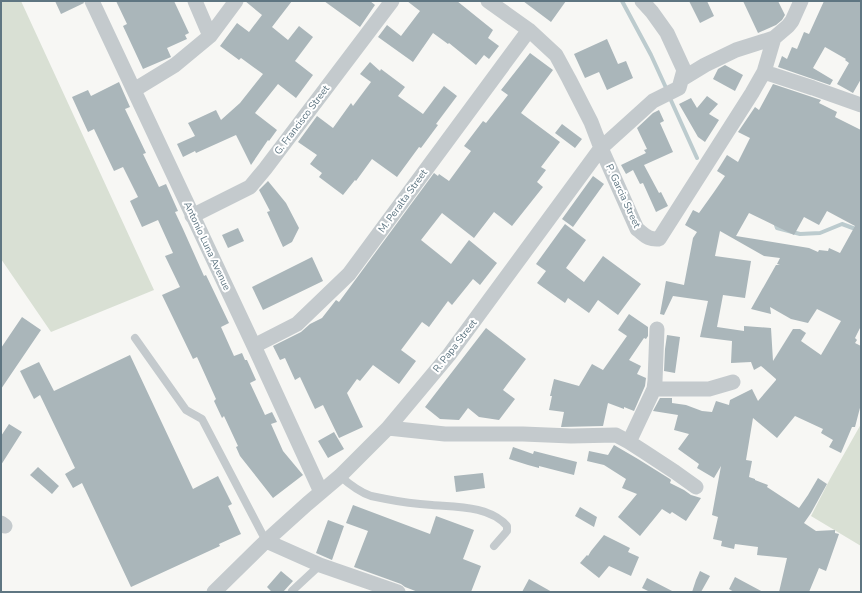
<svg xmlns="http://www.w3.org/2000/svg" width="862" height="593" font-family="'Nunito Sans',sans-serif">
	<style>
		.green { fill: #d9e0d4 }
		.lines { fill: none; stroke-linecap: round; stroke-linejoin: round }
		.stream { stroke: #bccbce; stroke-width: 4 }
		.building { fill: #aab6ba; fill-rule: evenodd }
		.service { stroke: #c4cacd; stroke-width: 8 }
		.minor { stroke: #c4cacd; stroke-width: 15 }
		.labels { text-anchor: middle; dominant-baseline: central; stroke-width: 4; stroke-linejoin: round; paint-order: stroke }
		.street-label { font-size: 10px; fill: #5f7682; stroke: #fff }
	</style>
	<rect width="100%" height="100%" fill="#f7f7f4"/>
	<path class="green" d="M1,1H21L154,290L51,332L1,259Z
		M861,424V546L811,516L830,479Z"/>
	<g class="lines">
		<path class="stream" d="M622,1L651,55L667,90
			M669,96L697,158
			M775,222L777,228L800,234L820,233L842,224L861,231"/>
	</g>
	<path class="building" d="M55,1H83L84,3L61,14Z
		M116,1H174L189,33L185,35L187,39L167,48L171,57L143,69L123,26L127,24Z
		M245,1H292L272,27L288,40L299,26L313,37L295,61L313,75L296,98L278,84L255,113L277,130L269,141L268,140L251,165L236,135L196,153L195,151L183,157L177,144L195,136L188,123L216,110L221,120L240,103L263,74L241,58L239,60L220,46L237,23L249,32L262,15Z
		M324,1H370L375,5L360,27Z
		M407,1H457L493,30L488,38L499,46L489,59L484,55L476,65L449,43L448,44L433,33L413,62L378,37L387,25L401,36L420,11Z
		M523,1H566L551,22Z
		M689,1H707L714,16L700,23Z
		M743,1H778L785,15L782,20L776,25L758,33Z
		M824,1H861V79L853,93L837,84L849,63L845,60L846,59L825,47L813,68L833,80L830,85L778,67L782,56L787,59L792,47L797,49L804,32L809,34Z
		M607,39L618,64L626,61L633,78L607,90L599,72L585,78L574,54Z
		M530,53L553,70L521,113L560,142L541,167L546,170L537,182L543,187L512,226L494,212L474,238L442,213L421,240L451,264L469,240L497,263L480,285L473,279L452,305L448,301L429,327L422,322L401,350L416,361L399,384L373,365L360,381L357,379L347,393L363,427L339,438L323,405L315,409L300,377L295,380L285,358L280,360L273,346L301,332L310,324L322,318L336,300L339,302L434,173L438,176L439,174L449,181L471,151L464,146L483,121L486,123L508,95L501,90Z
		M370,62L380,71L381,69L405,87L398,96L423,114L444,86L457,96L436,124L438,125L421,148L419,147L397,177L372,159L356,181L355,180L343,195L319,177L322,173L310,164L317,155L298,142L317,116L333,128L351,103L353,106L371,82L360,74Z
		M725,65L743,75L735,91L713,79L718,69Z
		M119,82L130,107L125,109L146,153L143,154L159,187L166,184L178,211L175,212L183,229L204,276L206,275L229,323L221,327L234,356L242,353L245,360H247L256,380L250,383L265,415L272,412L277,422L271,424L283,451L303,475L273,498L240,456L236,447L238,446L224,416L222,418L214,401L216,399L197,357L193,359L162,295L180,287L165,256L173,253L158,220L142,227L130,201L138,197L123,167L114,171L94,129L88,132L72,97L88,90L91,96Z
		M773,84L821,100L819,103L837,112L835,117L861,130V326L855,338L857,340L855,343L861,346V404L855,427H852L841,453L829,447L833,440L821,433L823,429L795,416L777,438L753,418L746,460L752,461L749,477L755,479V480L768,485L767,487L799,508L808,495L818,478L827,484L811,513L804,523L816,531L835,530V533L839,534L826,571L819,568L809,592H779L787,558L757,555L758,547L735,544L734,549L721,546L722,541L713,539L718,517L712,515L721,466L714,478L697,468L699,464L678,449L689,434L674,430L678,415L653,411L660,398H672V403L686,405L702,411L712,412L716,401L729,405L730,400L752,389L758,401L776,380V379L761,366L754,370L751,362L731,363L732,341L700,337L708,301L673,296L664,315L660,314L666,281L684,285L693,238L697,232L685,225L693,210L699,213L714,192L725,176L717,171L727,155L738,162L750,138L738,132L755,107L759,110ZM827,211L855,226L840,253L829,248L828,251L819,250L818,252L809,248L736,236L749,213L794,235L804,217L819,225ZM720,231L764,256L780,258L777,264L780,265H776L751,309L771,314L770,307L791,319L808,323L817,309L841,321L821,355L801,341L806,333L800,329H793L773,361L771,328L744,326V331L717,327L723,295L745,298L751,261L715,256Z
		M707,96L718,104L709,114L719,120L705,142L698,137L679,104L691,98L697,108Z
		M659,110L664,121L660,123L673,152L644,165L659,193L661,192L668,206L656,212L643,183L640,184L633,170L626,174L621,165L646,153L644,150L647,149L637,128L653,113Z
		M562,124L582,139L575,148L555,133Z
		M593,176L604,184L573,227L562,219Z
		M268,181L286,203L299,228L292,242L283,247L267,212L270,211L259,190Z
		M565,224L586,240L566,268L584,282L603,256L641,284L618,315L598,300L589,313L568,298L565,303L537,283L546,271L536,264Z
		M238,228L244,241L228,248L222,235Z
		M312,257L323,281L263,310L252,287Z
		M629,314L648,327V336L646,339L644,338L629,360L641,366L637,374L646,378L645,386L634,411L624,407V409L608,403L603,426L561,427L564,412L549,410L552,396H550L554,379L579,386L592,364L603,370L627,336L618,330Z
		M22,317L41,330L1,389V348Z
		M486,328L526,359L503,390L515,399L499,420L479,417L468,408L459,420L440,419L425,407Z
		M667,335L680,337L675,373L664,371L665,349Z
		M130,355L193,489L218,476L232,504L228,506L241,534L219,544L220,546L131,587L82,483L73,488L65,474L75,468L40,395L34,399L20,371L39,362L54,391Z
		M9,424L22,432L1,465V436Z
		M334,432L344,449L328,458L318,441Z
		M614,445L638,459L670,479L671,480L670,483L684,490L691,495L701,498L686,521L672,512L670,514L662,509L640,536L618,517L637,494L622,488L626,479L604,465L587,461L589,451L608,455Z
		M513,447L533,454L534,451L577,462L574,475L539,466V468L528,465L509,459Z
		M38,467L59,486L52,494L30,475Z
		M483,473L485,488L456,492L454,476Z
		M353,505L430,534L436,516L474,530L463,559L481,566L471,592H418L405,587L401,584L354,567L368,531L346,523Z
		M580,507L597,517L594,527L575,516Z
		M328,520L344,526L332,560L316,553Z
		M604,535L630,548L628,552L639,557L631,576L609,566L599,578L580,563L587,555L588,556L591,551Z
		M281,571L293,581L283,592H272L267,587Z
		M700,571L710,576L701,592H692L696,580Z
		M735,577L763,592H734L729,589Z
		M647,578L674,592H650L642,588Z
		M529,579L552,592H522Z"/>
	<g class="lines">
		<path class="service" d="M135,338L186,410L202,419L266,541
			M340,476C349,484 359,492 371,496C376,497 381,498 386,499C401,502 417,504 432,505C456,507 490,506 507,526V531L494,546
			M292,591L320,565"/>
		<path class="minor" d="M92,1L254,346L321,492
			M195,1L210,36
			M488,1L529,30L556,55L569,79L591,122L601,148L637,229C645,235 648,240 659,239L752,93L764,72L774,38L788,26L792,21L801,1
			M764,72L813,88L861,105
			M682,79L705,65L736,50L774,38
			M134,90L175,65L210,36L236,1
			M192,216L250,187L265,169L392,1
			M254,346L297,324L349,274L529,30
			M654,389L655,381L657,329
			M388,428L445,434H523L571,436L616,435L629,442L643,451L675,472L696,487
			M629,442L654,389H709L733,382
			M1,523L5,526
			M266,541L320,565L398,592
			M214,592L266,541L307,504L340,476L388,428L449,355L601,148L653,101L679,88L684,70L667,33L652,12L642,1"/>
	</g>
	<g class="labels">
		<g class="street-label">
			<text transform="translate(302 120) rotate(-53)">G. Francisco Street</text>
			<text transform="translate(623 196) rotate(65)">P. Garcia Street</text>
			<text transform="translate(403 201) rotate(-54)">M. Peralta Street</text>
			<text transform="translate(207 246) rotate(65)">Antonio Luna Avenue</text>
			<text transform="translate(455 346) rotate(-52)">R. Papa Street</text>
		</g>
	</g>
	<rect width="862" height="593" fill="none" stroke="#5f7682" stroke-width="4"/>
</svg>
